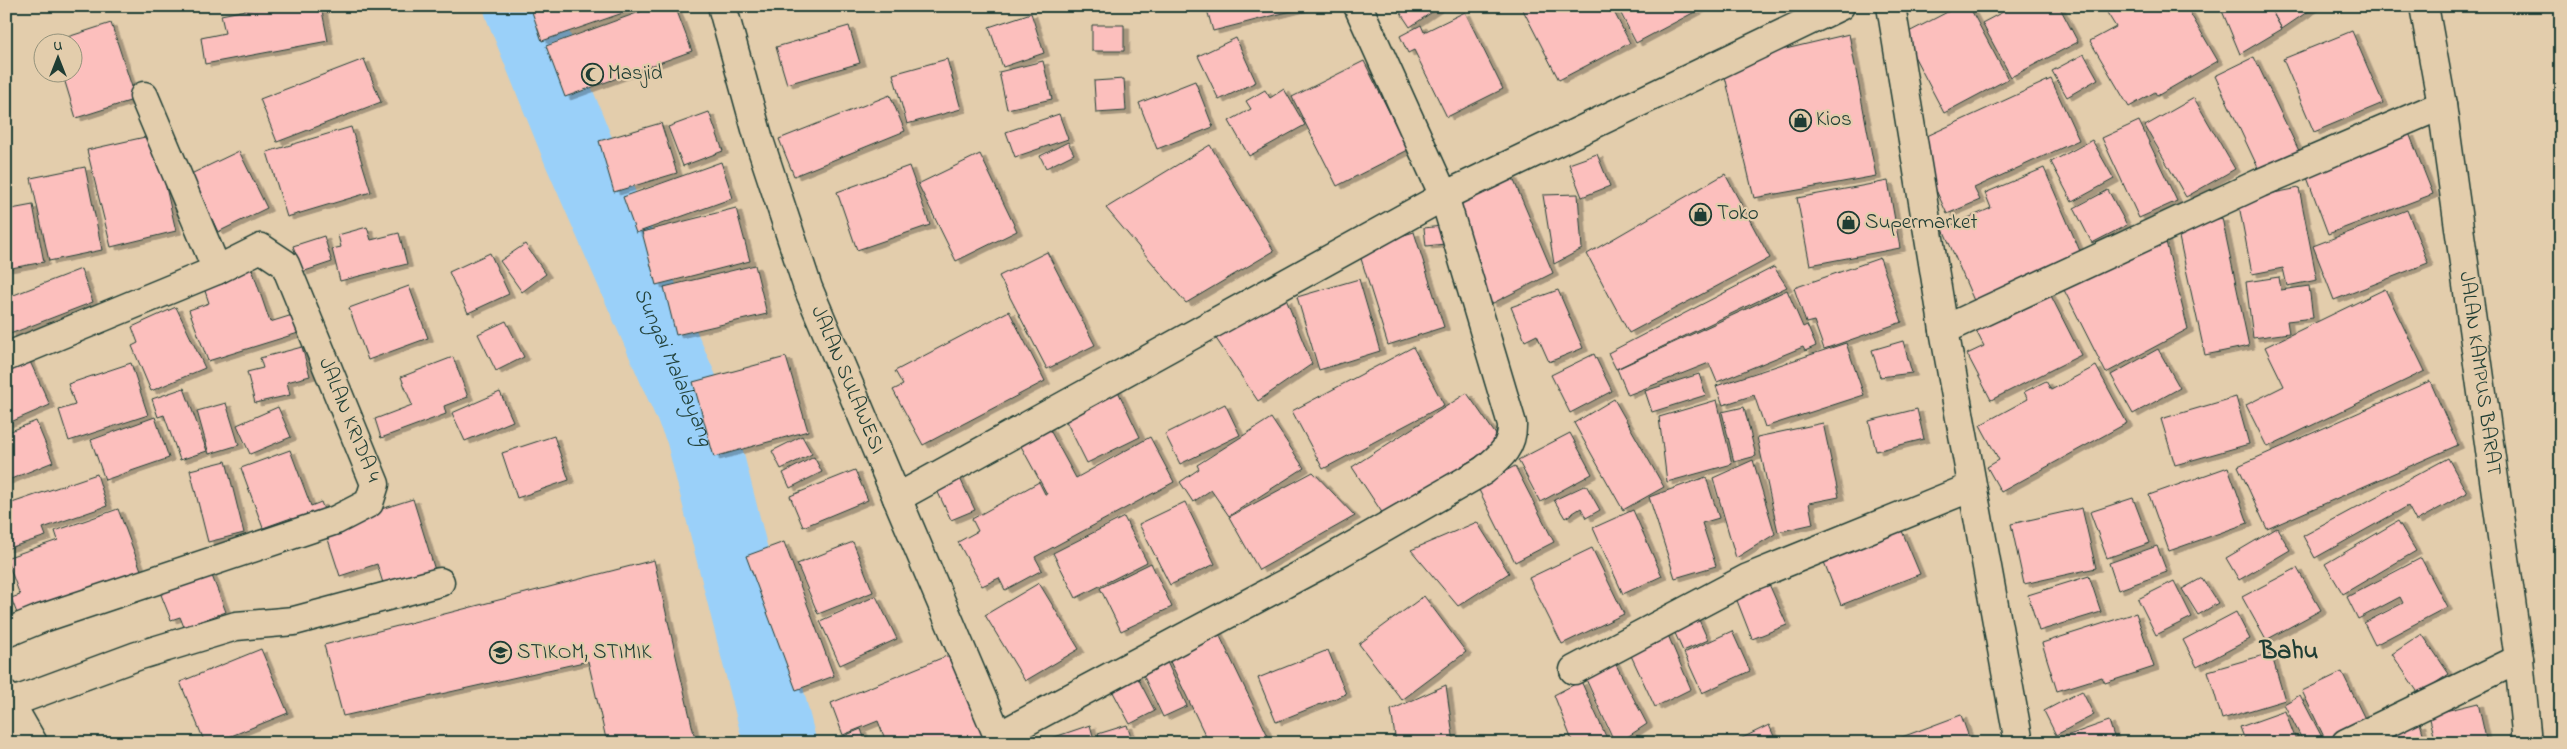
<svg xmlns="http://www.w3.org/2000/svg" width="2567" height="749" font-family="'Indie Flower',sans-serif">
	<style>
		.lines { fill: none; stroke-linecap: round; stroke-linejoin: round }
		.river { stroke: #9ad0f9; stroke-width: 72 }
		.building { fill: #fcbfbd; stroke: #1f3d34; filter: url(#shadow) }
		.minor-casing { stroke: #1f3d34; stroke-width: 31 }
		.tertiary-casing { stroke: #1f3d34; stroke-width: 31 }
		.secondary-casing { stroke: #1f3d34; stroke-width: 31 }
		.minor { stroke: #e3cdac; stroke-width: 28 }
		.tertiary { stroke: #e3cdac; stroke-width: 28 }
		.secondary { stroke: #e3cdac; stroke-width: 28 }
		.labels { text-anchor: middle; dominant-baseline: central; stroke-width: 4.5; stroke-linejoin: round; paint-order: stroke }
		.poi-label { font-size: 21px; fill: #1f3d34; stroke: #e3cdac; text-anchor: start }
		.street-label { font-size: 21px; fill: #1f3d34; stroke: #e3cdac }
		.water-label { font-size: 22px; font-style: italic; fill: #25443e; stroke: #e3cdac }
		.district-label { font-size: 26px; font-weight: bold; fill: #1f3d34; stroke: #e3cdac }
	</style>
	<defs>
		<filter id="shadow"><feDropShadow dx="5.5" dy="3" stdDeviation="0" flood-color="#0004"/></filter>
	</defs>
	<rect width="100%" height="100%" fill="#e3cdac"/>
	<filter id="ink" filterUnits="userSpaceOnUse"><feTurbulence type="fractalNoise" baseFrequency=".02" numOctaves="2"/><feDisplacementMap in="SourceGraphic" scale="10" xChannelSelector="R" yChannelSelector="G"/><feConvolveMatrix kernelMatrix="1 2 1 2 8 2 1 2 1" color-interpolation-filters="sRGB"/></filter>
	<g filter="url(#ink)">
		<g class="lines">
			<path class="river" id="s1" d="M520,6L579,152L701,431L780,743"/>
		</g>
		<path class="building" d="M266,6H321L328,41L205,64L201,38L225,33L221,15Z
			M530,6H643L542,41Z
			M656,6H675L692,51L565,97L546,46Z
			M1206,6H1303V8L1213,31Z
			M1396,6H1441L1410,27Z
			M1521,6H1611L1630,43L1559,80Z
			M1617,6H1706L1636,43Z
			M1959,6H1969L2008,79L1944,113L1903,35Z
			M2014,6H2059L2078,42L2011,77L1982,23Z
			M2114,6H2186L2218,61L2157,96L2155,92L2129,107L2090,41L2116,27L2106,11Z
			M2220,6H2269L2282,29L2240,54Z
			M2269,6H2316L2282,29Z
			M1465,12L1503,89L1447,117L1414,50L1408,53L1400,36L1421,25L1424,32Z
			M1031,13L1044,53L1003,67L989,27Z
			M111,23L136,99L76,118L62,72H72V42H52Z
			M1092,25H1124V51H1092Z
			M849,26L860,63L787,84L776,47Z
			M2352,31L2383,103L2314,132L2283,59Z
			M1849,34L1876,176L1754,198L1722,64Z
			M1236,38L1256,82L1219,100L1198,56Z
			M2084,54L2098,79L2067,97L2052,71Z
			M2254,57L2299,151L2259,170L2215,76Z
			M364,59L381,102L277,142L260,99Z
			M947,59L961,109L907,124L893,74Z
			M1043,61L1052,99L1007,109L999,72Z
			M1364,61L1408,150L1337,186L1292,97Z
			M1124,79L1126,111L1096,113L1094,81Z
			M2051,79L2079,140L1974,188L1980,200L1947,214L1914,142Z
			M1195,81L1213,127L1157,149L1139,103Z
			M1284,89L1305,125L1249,156L1229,121L1251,109L1246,101L1265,90L1270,98Z
			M890,95L905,131L794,176L779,139Z
			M2194,98L2235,169L2186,197L2145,126Z
			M709,112L723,151L683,166L668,127Z
			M1059,114L1068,139L1015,157L1006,132Z
			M2139,121L2177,201L2139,218L2102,138Z
			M661,123L677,173L614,192L599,141Z
			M351,127L371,192L287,217L267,152Z
			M2409,133L2433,194L2328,234L2305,172Z
			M154,135L176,231L111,247L87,150Z
			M2092,140L2114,179L2072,202L2051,162Z
			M1068,142L1074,154L1046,168L1040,156Z
			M1210,145L1274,251L1186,303L1106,208Z
			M239,151L267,208L218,232L191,174Z
			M980,154L1017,231L956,261L918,184Z
			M1597,154L1610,186L1582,197L1569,164Z
			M721,162L733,198L636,233L623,197Z
			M909,166L930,225L857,250L837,192Z
			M85,167L102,250L49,261L31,178Z
			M2044,168L2083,258L1975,303L1943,229L1991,208L1985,193Z
			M1725,174L1770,258L1629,333L1587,254Z
			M1512,176L1553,273L1491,304L1454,193Z
			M1888,181L1900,248L1810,265L1797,198Z
			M2299,188L2317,280L2287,286L2283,268L2252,274L2238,200Z
			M2108,190L2127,225L2092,243L2074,208Z
			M1578,194L1582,249L1554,264L1543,195Z
			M33,205L44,262L6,269V210Z
			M736,208L750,261L656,285L642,232Z
			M2407,210L2428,263L2334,300L2313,246Z
			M2222,218L2249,346L2205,355L2177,228Z
			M1442,226L1445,244L1426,246L1424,228Z
			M367,227L371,240L399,233L407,264L340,281L332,249L341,247L338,235Z
			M2163,230L2188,329L2106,373L2061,284Z
			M1414,232L1444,327L1388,345L1358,249Z
			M324,236L332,262L302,272L293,246Z
			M525,244L546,274L522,292L500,261Z
			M1047,252L1095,345L1047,369L999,276Z
			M490,253L509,294L468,313L449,272Z
			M1880,258L1902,322L1824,349L1814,321L1806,323L1794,288Z
			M755,265L767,314L676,335L664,287Z
			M251,266L270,322L302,312L308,330L208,361L189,310L209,303L202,282Z
			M1774,267L1787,287L1616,369L1608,353Z
			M81,269L93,302L10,334L6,323V298Z
			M2279,277L2281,290L2309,286L2313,318L2287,321L2289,333L2253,338L2246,282Z
			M1359,279L1380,351L1319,370L1297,297Z
			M409,286L428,338L368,360L349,308Z
			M2046,286L2081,355L1991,400L1967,354L1984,346L1972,323Z
			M2385,289L2425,371L2267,447L2246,405L2284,386L2265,347Z
			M1558,290L1583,348L1549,362L1537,335L1525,341L1511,307Z
			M1787,290L1803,327L1807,325L1816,346L1805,351L1803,347L1717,382L1709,363L1628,395L1617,369Z
			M1286,299L1312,364L1258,401L1215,337Z
			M176,307L205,368L151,391L132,346L138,343L132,327Z
			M1009,311L1045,381L923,445L893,390L903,385L895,371Z
			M506,321L524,357L496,371L478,334Z
			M1903,341L1912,373L1880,377L1872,350Z
			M1846,343L1864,395L1765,427L1754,395L1723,405L1716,386Z
			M302,347L310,376L287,382L290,395L255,403L247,372L263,368L260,358Z
			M1413,347L1444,405L1323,469L1292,411Z
			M2158,349L2180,388L2133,414L2111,375Z
			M26,353L50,405L6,424V361Z
			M1594,354L1612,391L1570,413L1551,375Z
			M453,357L468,397L444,406L446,414L381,438L375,419L412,405L401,377Z
			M786,357L808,431L714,457L693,382Z
			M131,363L148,415L69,441L59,410L75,405L68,384Z
			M2096,366L2127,423L2001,492L1987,467L1999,460L1980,425L2028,399L2024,392L2046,381L2051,390Z
			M1699,374L1706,395L1652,412L1645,391Z
			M2430,381L2458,445L2267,529L2238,466Z
			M1115,385L1140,437L1087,463L1061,411Z
			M184,388L207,451L180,460L164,415L158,417L152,399Z
			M500,392L513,421L465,441L452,413Z
			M1467,393L1501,442L1383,514L1352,467Z
			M2236,397L2249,444L2175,465L2161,419Z
			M1614,399L1664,487L1623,510L1574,423Z
			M1717,400L1732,464L1667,482L1659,417Z
			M226,403L239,445L209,454L197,411Z
			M1225,404L1240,435L1180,464L1165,434Z
			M278,407L291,437L250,454L237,425Z
			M1744,407L1756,456L1734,462L1722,412Z
			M1917,409L1924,439L1876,451L1869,421Z
			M155,417L169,458L105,480L91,440Z
			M1271,418L1304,468L1229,516L1211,490L1193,502L1180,482L1199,469L1197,465Z
			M36,421L53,462L6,481V433Z
			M1045,421L1076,478L1150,437L1174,482L1035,557L1042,570L1005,590L999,578L982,586L958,542L978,531L972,519L1039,482L1045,494H1047L1016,437Z
			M1823,423L1839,497L1809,503L1813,524L1778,532L1757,437Z
			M1570,433L1592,474L1540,502L1518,460Z
			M554,436L569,480L517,498L502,453Z
			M802,436L812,454L781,469L772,451Z
			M290,450L311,506L321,502L328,520L296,532L291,518L263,528L241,468Z
			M814,457L822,472L790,488L783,473Z
			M2448,458L2467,493L2416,521L2408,506L2315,558L2303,536Z
			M1753,460L1775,534L1736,558L1713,478Z
			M226,461L244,533L208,542L190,470Z
			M1515,466L1554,542L1515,562L1477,486Z
			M2228,467L2248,523L2169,551L2149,495Z
			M855,470L868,500L803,527L790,496Z
			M1313,472L1355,516L1259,570L1229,517Z
			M97,474L107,506L43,528L46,536L6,549V505Z
			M958,474L975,510L951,520L934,484Z
			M1706,477L1719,518L1702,523L1716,566L1675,578L1649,497Z
			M1586,485L1600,510L1586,518L1581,508L1565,518L1554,500Z
			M2133,498L2150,543L2107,558L2090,512Z
			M413,499L438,580L387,596L377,564L340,576L324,527Z
			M1185,502L1215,564L1170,585L1139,524Z
			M2082,508L2096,568L2024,584L2011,524Z
			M118,509L144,578L20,621L11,598L20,595L6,558L58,540L55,531Z
			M1633,510L1662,576L1623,594L1593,528Z
			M1124,517L1147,562L1076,598L1053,553Z
			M2398,521L2416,551L2343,594L2325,564Z
			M1477,522L1509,573L1458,606L1411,550Z
			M2277,528L2290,550L2239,580L2226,558Z
			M1902,531L1920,574L1841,605L1824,562L1855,548Z
			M784,542L834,676L796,690L746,556Z
			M853,542L873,592L818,614L797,564Z
			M2157,546L2167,572L2118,590L2109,563Z
			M1592,548L1624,614L1562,644L1529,578Z
			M2421,558L2447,607L2375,645L2364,623L2403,603L2400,597L2358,619L2347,597Z
			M654,560L696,743H607L588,661L343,716L324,645Z
			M1151,563L1172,607L1121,631L1100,588Z
			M209,568L226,612L184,627L180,617L171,620L158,587Z
			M2297,568L2321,610L2266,640L2242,597Z
			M2089,576L2101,612L2039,631L2028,595Z
			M2202,578L2218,603L2198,615L2182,589Z
			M2174,581L2192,617L2156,635L2138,599Z
			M1039,583L1079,649L1025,681L985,615Z
			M1769,584L1787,625L1752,639L1736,598Z
			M876,596L897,639L840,665L820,621Z
			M1424,596L1466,652L1402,700L1359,644Z
			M1695,611L1708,640L1683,651L1670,622Z
			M2236,612L2250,639L2197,667L2183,640Z
			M2136,613L2154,667L2105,683L2102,677L2057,691L2042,643Z
			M1216,628L1268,736L1253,743H1209L1165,651Z
			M1665,628L1691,689L1655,707L1627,647Z
			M1732,631L1750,671L1702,693L1684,653Z
			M2422,634L2449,674L2419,694L2392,654Z
			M261,649L288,713L214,743H205L180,682Z
			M1328,650L1346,694L1276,722L1258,678Z
			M1162,651L1187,706L1163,717L1137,662Z
			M954,653L991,743H877L885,739L878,721L843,735L831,703Z
			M2271,653L2285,700L2222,719L2208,671Z
			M1614,661L1647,724L1618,743H1615L1585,677Z
			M1131,665L1155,711L1130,724L1106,679Z
			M2342,672L2368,725L2327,743L2302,691Z
			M1581,681L1609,743H1573L1554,695Z
			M1446,685L1454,743H1396L1391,710Z
			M2082,691L2094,715L2056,735L2044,711Z
			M2300,695L2325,743H2304L2284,704Z
			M2478,703L2487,743H2436L2429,715Z
			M2285,711L2297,743H2246L2240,727Z
			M1961,715L1971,743H1886Z
			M2109,721L2116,743H2046Z
			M2420,723L2426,743H2385L2382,735Z
			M1090,725L1095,743H1043V741Z
			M1127,725L1133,743H1101L1098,734Z
			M1769,725L1777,743H1732Z
			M861,729L866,743H827Z
			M1564,736L1567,743H1548Z"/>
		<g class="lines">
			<defs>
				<g id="minor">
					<path id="s2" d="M2424,6L2442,105L2519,659L2527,743"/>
					<path d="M144,96L217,270"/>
					<path d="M1944,330L2260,183L2442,105"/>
					<path id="s3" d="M6,357L217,270L261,248L285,264L375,484L369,503L336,520L40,619L6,633"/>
					<path d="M897,498L1444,196L1840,6"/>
					<path d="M1574,670L1748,578L1972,487"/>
					<path d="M10,703L137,656L236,626L294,621L440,582"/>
					<path d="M999,736L1316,567L1483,471C1500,457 1513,447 1512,424L1444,196L1358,6"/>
					<path d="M2346,743L2519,659"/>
				</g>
				<g id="tertiary">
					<path id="s4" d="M722,6L759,140L808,288L1001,743"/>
					<path d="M6,696L33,743"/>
				</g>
				<path id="secondary" d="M1891,6L1944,330L2019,743"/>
			</defs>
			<use href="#minor" class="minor-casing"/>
			<use href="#tertiary" class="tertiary-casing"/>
			<use href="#secondary" class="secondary-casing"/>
			<use href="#minor" class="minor"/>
			<use href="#tertiary" class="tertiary"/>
			<use href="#secondary" class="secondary"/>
		</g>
	</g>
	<defs>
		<symbol id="mosque-ring" viewBox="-11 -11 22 22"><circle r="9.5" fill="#e3cdac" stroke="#1f3d34" stroke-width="1.5"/><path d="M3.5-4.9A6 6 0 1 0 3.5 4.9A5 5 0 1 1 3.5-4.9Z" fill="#1f3d34"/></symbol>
		<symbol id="shop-ring" viewBox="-11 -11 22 22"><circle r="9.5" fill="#e3cdac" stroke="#1f3d34" stroke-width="1.5"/><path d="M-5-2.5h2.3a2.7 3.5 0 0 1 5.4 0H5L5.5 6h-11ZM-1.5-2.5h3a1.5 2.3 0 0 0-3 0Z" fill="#1f3d34"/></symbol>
		<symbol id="university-ring" viewBox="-11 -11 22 22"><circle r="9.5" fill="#e3cdac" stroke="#1f3d34" stroke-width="1.5"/><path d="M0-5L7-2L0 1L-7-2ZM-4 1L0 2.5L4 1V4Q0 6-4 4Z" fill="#1f3d34"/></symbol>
	</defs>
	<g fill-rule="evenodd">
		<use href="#mosque-ring" x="580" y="62" width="25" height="25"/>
		<use href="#shop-ring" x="1788" y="108" width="25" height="25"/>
		<use href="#shop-ring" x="1688" y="202" width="25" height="25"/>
		<use href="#shop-ring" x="1836" y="210" width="25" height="25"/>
		<use href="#university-ring" x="488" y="640" width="25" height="25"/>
	</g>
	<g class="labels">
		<g class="poi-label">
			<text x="608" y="74">Masjid</text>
			<text x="1816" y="120">Kios</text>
			<text x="1717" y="214">Toko</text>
			<text x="1865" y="223">Supermarket</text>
			<text x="517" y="653">STIKOM, STIMIK</text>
		</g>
		<g class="street-label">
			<text stroke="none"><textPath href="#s2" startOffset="372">JALAN KAMPUS BARAT</textPath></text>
			<text stroke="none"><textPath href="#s4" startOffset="395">JALAN SULAWESI</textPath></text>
			<text stroke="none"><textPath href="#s3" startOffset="475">JALAN KRIDA 4</textPath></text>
		</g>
		<g class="water-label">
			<text stroke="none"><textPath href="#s1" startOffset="392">Sungai Malalayang</textPath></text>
		</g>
		<g class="district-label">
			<text x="2289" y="652">Bahu</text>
		</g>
	</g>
	<rect width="2567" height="749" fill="none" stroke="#e3cdac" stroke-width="25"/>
	<rect x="12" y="12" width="2542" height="724" fill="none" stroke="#1f3d34" stroke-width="2" filter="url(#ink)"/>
	<g transform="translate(58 58)"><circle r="24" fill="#e3cdac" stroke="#95937c"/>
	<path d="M0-4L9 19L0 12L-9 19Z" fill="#1f3d34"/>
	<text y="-8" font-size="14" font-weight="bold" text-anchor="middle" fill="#1f3d34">U</text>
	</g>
</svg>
